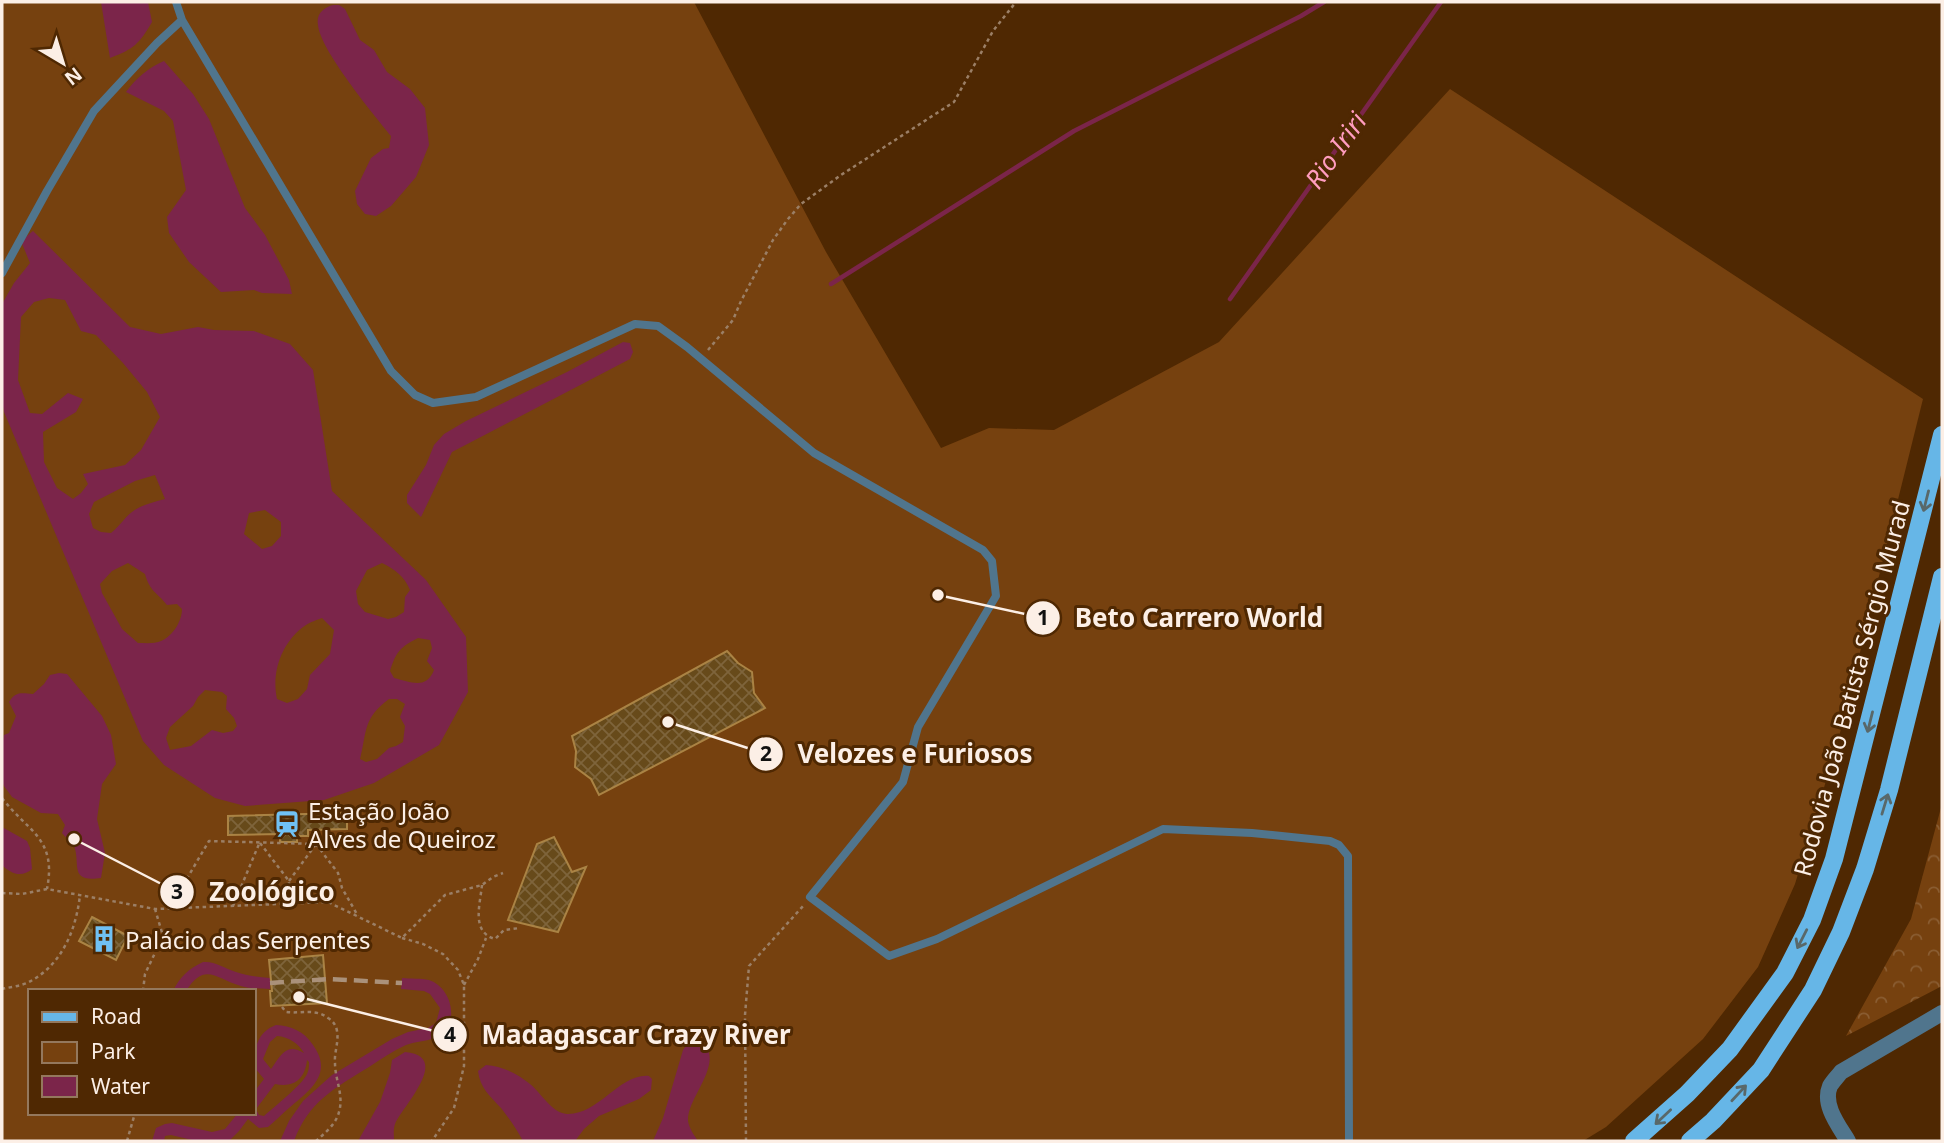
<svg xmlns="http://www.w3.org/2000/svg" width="1944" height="1143" font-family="'Noto Sans',sans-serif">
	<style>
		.forest { fill: url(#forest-crowns) }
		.green { fill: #76410f; fill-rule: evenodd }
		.water { fill: #7b254a; fill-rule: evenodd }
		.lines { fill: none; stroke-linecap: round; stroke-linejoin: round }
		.stream { stroke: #7b254a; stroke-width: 4.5 }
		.building { fill: url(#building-cross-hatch); stroke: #aa8344; stroke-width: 2 }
		.path { stroke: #9b7f66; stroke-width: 2.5; stroke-dasharray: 3.5 3.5; stroke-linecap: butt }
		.lane { stroke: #50758d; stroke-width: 8 }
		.street { stroke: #50758d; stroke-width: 16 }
		.primary { stroke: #66b6e7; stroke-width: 18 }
		.rail { stroke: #aa917a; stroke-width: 4.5; stroke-dasharray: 14 7; stroke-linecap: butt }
		.oneway { stroke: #596869 }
		.labels { text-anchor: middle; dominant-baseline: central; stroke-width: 6; stroke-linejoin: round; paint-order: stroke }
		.street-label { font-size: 24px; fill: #fcefe6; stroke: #4f2802 }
		.poi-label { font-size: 24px; fill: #fcefe6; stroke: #4f2802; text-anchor: start }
		.water-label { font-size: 26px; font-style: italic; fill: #ff9cbf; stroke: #4f2802 }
		.leader { fill: none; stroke: #fcefe6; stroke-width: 2.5 }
		.callout-dot { fill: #fcefe6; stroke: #4f2802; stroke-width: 2.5 }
		.mark-label { font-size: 21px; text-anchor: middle; font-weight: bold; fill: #111 }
		.callout-label { font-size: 26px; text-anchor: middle; font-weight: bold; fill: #fcefe6; stroke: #4f2802; stroke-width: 6; stroke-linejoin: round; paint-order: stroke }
	</style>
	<defs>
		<pattern id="forest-crowns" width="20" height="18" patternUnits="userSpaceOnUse" patternTransform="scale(1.75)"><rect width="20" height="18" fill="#76410f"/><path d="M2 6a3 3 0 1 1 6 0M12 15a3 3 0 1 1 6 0" fill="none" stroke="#8a5d32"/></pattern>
		<pattern id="building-cross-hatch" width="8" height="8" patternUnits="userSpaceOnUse" patternTransform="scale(1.75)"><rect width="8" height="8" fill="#674a1a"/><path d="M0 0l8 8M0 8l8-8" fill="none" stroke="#7e643b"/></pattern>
	</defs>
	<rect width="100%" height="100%" fill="#4f2802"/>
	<path class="forest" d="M1942,804V986L1846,1036L1911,919Z"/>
	<path class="green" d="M2,2H694L826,252L941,448L989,428L1054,430L1219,342L1450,89L1923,399L1838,741L1795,884L1758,967L1703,1039L1606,1127L1583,1141H2ZM30,991H254V1113H30Z"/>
	<path class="water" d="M101,2H148L152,22C139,44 134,49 110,58Z
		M333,5H339L345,9L360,40L374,50L387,72L410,89L425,108L429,145L416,177L391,206L376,216L365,214L357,204L355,191L371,158L383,149L389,148L391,136C374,115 320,50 318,25C316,14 323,8 333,5Z
		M164,61L193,94L209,119L245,208L265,235L289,280L292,294L262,293L254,290L221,292L189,262L169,233L167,217L186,190L173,121L164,111L126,92C136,78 148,68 164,61Z
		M33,231L130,327L161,334L198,327L214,330L254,331L290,344L313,370L332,491L426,580L466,637L468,692L439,745L374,783L324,800L245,806L215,798L164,765L143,741L4,412L2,401V304L14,283L30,263L21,241ZM49,298L65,300L81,331L96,335L123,363L147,392L160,417L141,450L125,465L83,474L88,484L81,493L73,499L57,488L44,462L43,432L76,412L83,399L68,393L42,414L30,413L18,380L21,317L34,302ZM155,475L165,499C154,502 141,505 132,512C124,518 120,526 111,533L101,532L93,528L89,514L94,502L135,481ZM265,510L281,522V536L272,546L262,549L244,534L249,513ZM128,563L145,574C150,592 157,592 167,605L177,604L182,609C182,621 173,636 161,641C155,644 145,643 138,643L122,629L102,593L100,584L112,571ZM382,563C396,570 404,576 410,590L405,597L404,612L396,617L388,619L365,612L358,604L356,591L367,570ZM322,618L334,630L330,654L310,675L307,689L298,699L287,703L277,699C271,672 282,641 306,625C310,622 317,620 322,618ZM418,638L430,640L432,648L427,661L434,670C426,690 411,682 394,678L390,671C396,652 400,647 418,638ZM205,690L222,692L227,696L226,709L234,718L237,726L233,731L223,733L212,730L191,746L170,750L166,738L170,727L193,706L198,697ZM389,699H397L405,704L400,717L405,726L403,742L396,746L389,748L377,759L366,762L360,759C367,731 363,718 389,699Z
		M623,342L630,343L633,352L630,359L452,452L421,517L407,503V495L426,465L434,445L444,434L466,421L567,372Z
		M59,673L67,674L102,716L111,735L116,764L102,784L97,819L105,853L101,878C68,883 81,863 74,846C72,842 65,837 62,833L65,825L58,814L41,813L12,797L4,786L2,781V744L4,735L9,733L16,716L9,702C15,691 22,693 33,694L44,684L50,675Z
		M2,827L27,841L30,848L32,869C22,878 11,874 2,865Z
		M203,962C215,961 224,968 236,972C247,976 258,977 270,978V989C260,988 250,989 241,986C216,979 205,961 186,991H173C180,977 188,969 203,962Z
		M402,978C411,979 421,978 429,980C448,986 458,1013 446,1030C436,1042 419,1040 406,1045C393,1051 381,1059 369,1067C335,1088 309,1101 294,1141H280L289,1121L303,1101L332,1075L392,1039L408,1032L428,1028L436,1023L440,1008L430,994L424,991L401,989Z
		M276,1025C291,1026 304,1031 313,1045C334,1074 309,1091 289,1108C281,1115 275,1121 268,1127L259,1128L248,1119L239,1131L230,1140L196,1141L171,1135L165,1136L164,1141H152L156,1128L165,1124L172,1123L212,1132L225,1129L238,1113H254V1092L264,1079L254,1067C254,1049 257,1032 276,1025ZM277,1036C289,1037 298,1043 304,1053C286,1042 281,1055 271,1069L263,1059L270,1042ZM307,1060L309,1062C309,1066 309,1070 307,1074C303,1084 273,1108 264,1116L259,1115L256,1109L275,1084C294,1088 305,1079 307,1060Z
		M700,1041C701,1042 707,1049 708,1050C717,1071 687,1100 688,1121C689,1128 694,1135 698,1141H653L663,1118L683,1050L689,1042Z
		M405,1052C453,1056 402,1107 395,1124C393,1130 394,1136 394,1141H358L380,1102L390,1073L392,1060Z
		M486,1065C502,1066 518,1074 530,1084C541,1093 552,1113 567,1114C599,1115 620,1073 649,1076L652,1079L651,1090L639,1099L599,1116L584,1129L575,1141H523C517,1130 509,1118 501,1108C490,1096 480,1088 478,1071Z"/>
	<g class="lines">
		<path class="stream" d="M831,284L1074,131L1301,16L1324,2
			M1230,299L1441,2"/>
	</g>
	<path class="building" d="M727,651L738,663L752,672L754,693L765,708L599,795L591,779L575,767L576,751L572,736Z
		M347,813V829L308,830V836H297V842H280V834L228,835V816Z
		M554,837L572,872L586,867L558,932L508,920L537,844Z
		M92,917L128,936L116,960L79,941Z
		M323,955L327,1003L271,1006L270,991H272L269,960Z"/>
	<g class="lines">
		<path class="path" d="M708,350L733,320L741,301L773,240L788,219L801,204L841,175L954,102L993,31L1016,2
			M2,798C28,832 57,838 47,889
			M260,843L289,881V904
			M316,844L338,873L342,888L358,916
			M289,881L316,844
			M482,885C480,905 471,932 495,939L504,930L520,928
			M2,893L22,894L47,889L155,909L328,902L402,938L445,895L482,885L493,877L503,873
			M233,906L259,844
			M169,909L209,841L316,844
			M402,938L423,944L443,954L458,970L464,985V1066L454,1108L432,1141
			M464,985L478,959L486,938
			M2,989C10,987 21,986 29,982C62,965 76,930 80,895
			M143,991L145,974L163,936L155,909
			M282,1007L286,1012C301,1014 315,1008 328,1018C333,1021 336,1025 337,1031C339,1042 334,1053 335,1063C335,1080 344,1095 339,1112C336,1124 325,1133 316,1141
			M127,1141L135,1113
			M746,1141L745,1015L749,966L804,905"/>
		<path class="lane" d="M182,20L391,371L415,395L433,403L476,397L635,324L658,326L687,347L814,453L983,550L992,561L996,596L918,727L903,782L810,897L889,956L937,939L1163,829L1252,833L1330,841L1339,845L1348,856L1349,1141
			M2,273L47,191L94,111L157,43L182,20L176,2"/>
		<path class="street" d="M1848,1141C1839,1126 1822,1105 1830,1086C1833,1081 1838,1076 1841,1072L1942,1013"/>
		<path class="primary" d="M1634,1141L1687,1094L1730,1049L1785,973L1812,920L1834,859L1942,435
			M1690,1141L1713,1121L1761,1070L1813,990L1841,932L1865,869L1889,790L1942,577"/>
		<path class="rail" d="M270,983L329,979L402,983"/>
	</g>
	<defs><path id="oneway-shaft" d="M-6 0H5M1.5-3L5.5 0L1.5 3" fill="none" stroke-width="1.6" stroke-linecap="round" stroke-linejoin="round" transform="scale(1.75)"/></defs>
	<g class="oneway">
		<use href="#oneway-shaft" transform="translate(1926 501) rotate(104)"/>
		<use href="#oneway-shaft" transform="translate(1870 722) rotate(104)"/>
		<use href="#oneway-shaft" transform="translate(1885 804) rotate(-73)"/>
		<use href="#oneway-shaft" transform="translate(1802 939) rotate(117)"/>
		<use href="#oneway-shaft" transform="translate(1739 1093) rotate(-47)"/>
		<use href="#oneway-shaft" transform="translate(1663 1117) rotate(137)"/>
	</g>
	<defs>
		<symbol id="station-bare" viewBox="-9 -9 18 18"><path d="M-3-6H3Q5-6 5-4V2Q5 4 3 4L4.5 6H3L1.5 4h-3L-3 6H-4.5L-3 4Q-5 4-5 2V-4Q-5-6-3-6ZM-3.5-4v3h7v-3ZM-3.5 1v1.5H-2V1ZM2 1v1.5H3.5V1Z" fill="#70c1f4" stroke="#4f2802" stroke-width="2.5" paint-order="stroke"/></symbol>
		<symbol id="building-bare" viewBox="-9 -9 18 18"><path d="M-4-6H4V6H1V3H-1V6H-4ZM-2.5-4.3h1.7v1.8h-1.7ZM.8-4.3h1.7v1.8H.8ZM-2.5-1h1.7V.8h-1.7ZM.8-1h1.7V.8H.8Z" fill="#70c1f4" stroke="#4f2802" stroke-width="2.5" paint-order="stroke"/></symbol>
	</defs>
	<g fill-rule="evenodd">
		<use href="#station-bare" x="268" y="805" width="38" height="38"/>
		<use href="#building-bare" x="85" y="920" width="38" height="38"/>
	</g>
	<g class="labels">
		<g class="street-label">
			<text transform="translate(1851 688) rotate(-75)">Rodovia João Batista Sérgio Murad</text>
		</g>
		<g class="poi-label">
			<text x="308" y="810">Estação João<tspan x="308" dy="28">Alves de Queiroz</tspan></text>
			<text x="125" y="939">Palácio das Serpentes</text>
		</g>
		<g class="water-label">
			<text transform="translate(1335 150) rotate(-55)">Rio Iriri</text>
		</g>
	</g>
	<path class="leader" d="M938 595L1043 618M668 722L766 754M74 839L177 892M299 997L450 1035"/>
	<g class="callout-dot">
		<circle cx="938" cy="595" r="7"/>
		<circle cx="668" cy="722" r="7"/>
		<circle cx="74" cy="839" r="7"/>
		<circle cx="299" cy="997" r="7"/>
		<circle cx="1043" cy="618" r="18"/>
		<circle cx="766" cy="754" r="18"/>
		<circle cx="177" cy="892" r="18"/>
		<circle cx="450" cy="1035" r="18"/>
	</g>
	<g class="mark-label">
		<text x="1043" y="625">1</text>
		<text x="766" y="761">2</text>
		<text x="177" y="899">3</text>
		<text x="450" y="1042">4</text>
	</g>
	<g class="callout-label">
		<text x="1199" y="627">Beto Carrero World</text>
		<text x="915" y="763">Velozes e Furiosos</text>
		<text x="272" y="901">Zoológico</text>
		<text x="636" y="1044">Madagascar Crazy River</text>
	</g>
	<rect width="1944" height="1143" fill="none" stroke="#fcefe6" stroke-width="7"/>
	<rect x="28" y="989" width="228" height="126" fill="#4f2802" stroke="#94785d" stroke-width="2"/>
	<rect x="42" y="1012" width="35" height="10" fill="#66b6e7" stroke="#94785d" stroke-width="2"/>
	<text x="91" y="1024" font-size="21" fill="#fcefe6">Road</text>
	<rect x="42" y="1042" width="35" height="21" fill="#76410f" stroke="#94785d" stroke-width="2"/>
	<text x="91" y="1059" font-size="21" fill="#fcefe6">Park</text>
	<rect x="42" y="1076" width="35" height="21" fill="#7b254a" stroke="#94785d" stroke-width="2"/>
	<text x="91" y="1094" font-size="21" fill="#fcefe6">Water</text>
	<g transform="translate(63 63) rotate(142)" stroke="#4f2802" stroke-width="5" paint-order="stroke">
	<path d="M0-5L12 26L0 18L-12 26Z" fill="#fcefe6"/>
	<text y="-10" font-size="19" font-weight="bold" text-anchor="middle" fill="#fcefe6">N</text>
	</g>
</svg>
